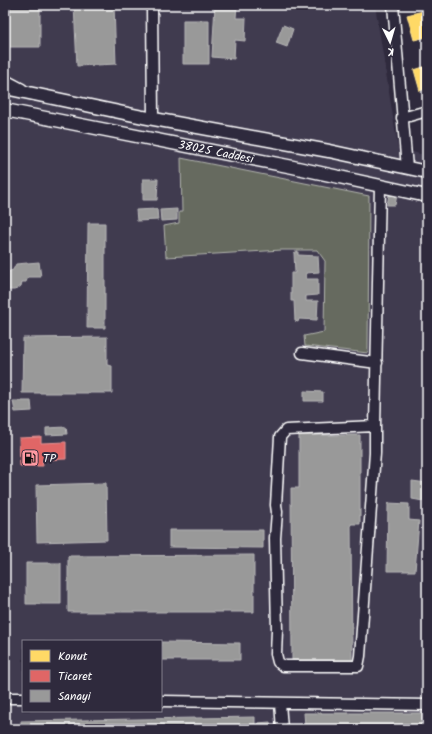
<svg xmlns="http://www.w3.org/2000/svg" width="432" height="734" font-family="Kalam,sans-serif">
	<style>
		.built { fill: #413a50; fill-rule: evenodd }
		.green { fill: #666b5e; stroke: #b2b5ae }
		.homes { fill: #ffd966; stroke: #ffe494 }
		.shops { fill: #e06666; stroke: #e99494 }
		.industry { fill: #999; stroke: #b8b8b8 }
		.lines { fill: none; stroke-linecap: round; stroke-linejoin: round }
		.minor-casing { stroke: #fff; stroke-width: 13 }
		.major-casing { stroke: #fff; stroke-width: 15 }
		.minor { stroke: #2f2a3d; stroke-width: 10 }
		.major { stroke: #2f2a3d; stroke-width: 12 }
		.labels { text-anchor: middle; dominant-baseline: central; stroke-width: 4; stroke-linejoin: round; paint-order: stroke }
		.street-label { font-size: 12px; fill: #fff; stroke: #2f2a3d }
		.poi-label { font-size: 12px; fill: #fff; stroke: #2f2a3d; text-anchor: start }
	</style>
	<rect width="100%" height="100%" fill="#2f2a3d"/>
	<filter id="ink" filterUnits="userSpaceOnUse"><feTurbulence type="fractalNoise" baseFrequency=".025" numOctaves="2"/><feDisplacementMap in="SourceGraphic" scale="8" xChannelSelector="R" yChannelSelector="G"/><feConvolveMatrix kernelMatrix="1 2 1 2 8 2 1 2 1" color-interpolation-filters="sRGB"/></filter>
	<g filter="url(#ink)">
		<path class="built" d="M5,5H375L398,148L427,156V729H5ZM23,641H161V711H23Z"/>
		<path class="green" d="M181,158L369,196L368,353L305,346L304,336L324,332L325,261L317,250H282L166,257L164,226L179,223V212H182Z"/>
		<path class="homes" d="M427,10V37L414,40L407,15Z
			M427,66V88L420,91L414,70Z"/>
		<path class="shops" d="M41,437V443L66,442V459L42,460L43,466H20L19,438Z"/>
		<path class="industry" d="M5,5H40V47H5Z
			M74,5H114L116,64L77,66Z
			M215,5H237L236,18H246L245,41L235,40L234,59L212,57Z
			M183,20H209V64H183Z
			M283,25L293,29L287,47L276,43Z
			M143,179H158L157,200H143Z
			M389,195H397L395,205H387Z
			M157,209L158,220L137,221L136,210Z
			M177,209V220L161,221L160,210Z
			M423,219H427V240H424Z
			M88,223H105V328H87Z
			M298,251V255L318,256L319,272L306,273V279H318V295L306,296V301H318L317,320L299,319L298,322L295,321L294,301H291V273H295L294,253Z
			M39,262L41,277H28L26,282H22L21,286L17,289L14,290H8L5,289V273L13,270L16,264Z
			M107,337V365L112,366V393H22L23,338Z
			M304,391L323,392V401H304Z
			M13,401H31L32,411L15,412Z
			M66,427L67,434L46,435V428Z
			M299,435H360V524H351L352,660H292L291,488H299Z
			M412,481L427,483V498H425L423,501L412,499Z
			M106,483L107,540L37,542L36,485Z
			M388,503L409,504V520L419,521L415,571H387Z
			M169,530H263V548L169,547Z
			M254,555V612H68V556Z
			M26,563H61V604H26Z
			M161,642L240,643V660H161Z
			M304,713H427V725L305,726Z
			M255,717V729H21V721Z
			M270,722L271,729H258V723Z"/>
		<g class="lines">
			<defs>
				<path id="minor" d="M152,5L153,119
					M393,5L407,168
					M5,80L22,89
					M402,118L427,111
					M302,353L377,363
					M375,426L286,430L280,437L276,505L277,512L275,538L277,630L276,654L278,662L283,666H358L360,656L375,453V426L380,186
					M5,698H23
					M161,701L427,705
					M280,703L282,729"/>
				<g id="major">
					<path d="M5,88L143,117L329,151L427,172"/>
					<path id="s1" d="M5,110L293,167L427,196"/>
				</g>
			</defs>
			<use href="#minor" class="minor-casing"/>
			<use href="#major" class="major-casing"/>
			<use href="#minor" class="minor"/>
			<use href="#major" class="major"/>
		</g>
	</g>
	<defs>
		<symbol id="fuel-square" viewBox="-11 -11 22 22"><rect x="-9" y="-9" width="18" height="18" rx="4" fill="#ff9aa2" stroke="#2f2a3d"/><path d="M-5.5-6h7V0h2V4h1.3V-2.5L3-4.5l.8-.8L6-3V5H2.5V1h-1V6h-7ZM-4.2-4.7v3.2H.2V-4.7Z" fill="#111"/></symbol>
	</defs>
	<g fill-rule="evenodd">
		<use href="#fuel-square" x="20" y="448" width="20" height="20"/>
	</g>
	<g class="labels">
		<g class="street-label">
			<text stroke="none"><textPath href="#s1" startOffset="215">38025 Caddesi</textPath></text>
		</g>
		<g class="poi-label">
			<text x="43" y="458">TP</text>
		</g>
	</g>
	<rect width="432" height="734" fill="none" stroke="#2f2a3d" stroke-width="20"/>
	<rect x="10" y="10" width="412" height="714" fill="none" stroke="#fff" stroke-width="1.5" filter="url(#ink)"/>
	<rect x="22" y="640" width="140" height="72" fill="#2f2a3d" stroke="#827f8b"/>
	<rect x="30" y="650" width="20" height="12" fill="#ffd966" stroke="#827f8b"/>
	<text x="58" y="660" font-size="12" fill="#ffffff">Konut</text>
	<rect x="30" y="670" width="20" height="12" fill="#e06666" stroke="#827f8b"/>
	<text x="58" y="680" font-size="12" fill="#ffffff">Ticaret</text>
	<rect x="30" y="690" width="20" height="12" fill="#999999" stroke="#827f8b"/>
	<text x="58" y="700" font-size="12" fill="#ffffff">Sanayi</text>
	<g transform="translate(390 42) rotate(175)" stroke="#2f2a3d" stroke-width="3" paint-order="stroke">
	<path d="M0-3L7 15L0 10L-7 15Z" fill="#ffffff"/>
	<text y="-6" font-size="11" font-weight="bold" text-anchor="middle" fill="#ffffff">K</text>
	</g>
</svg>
